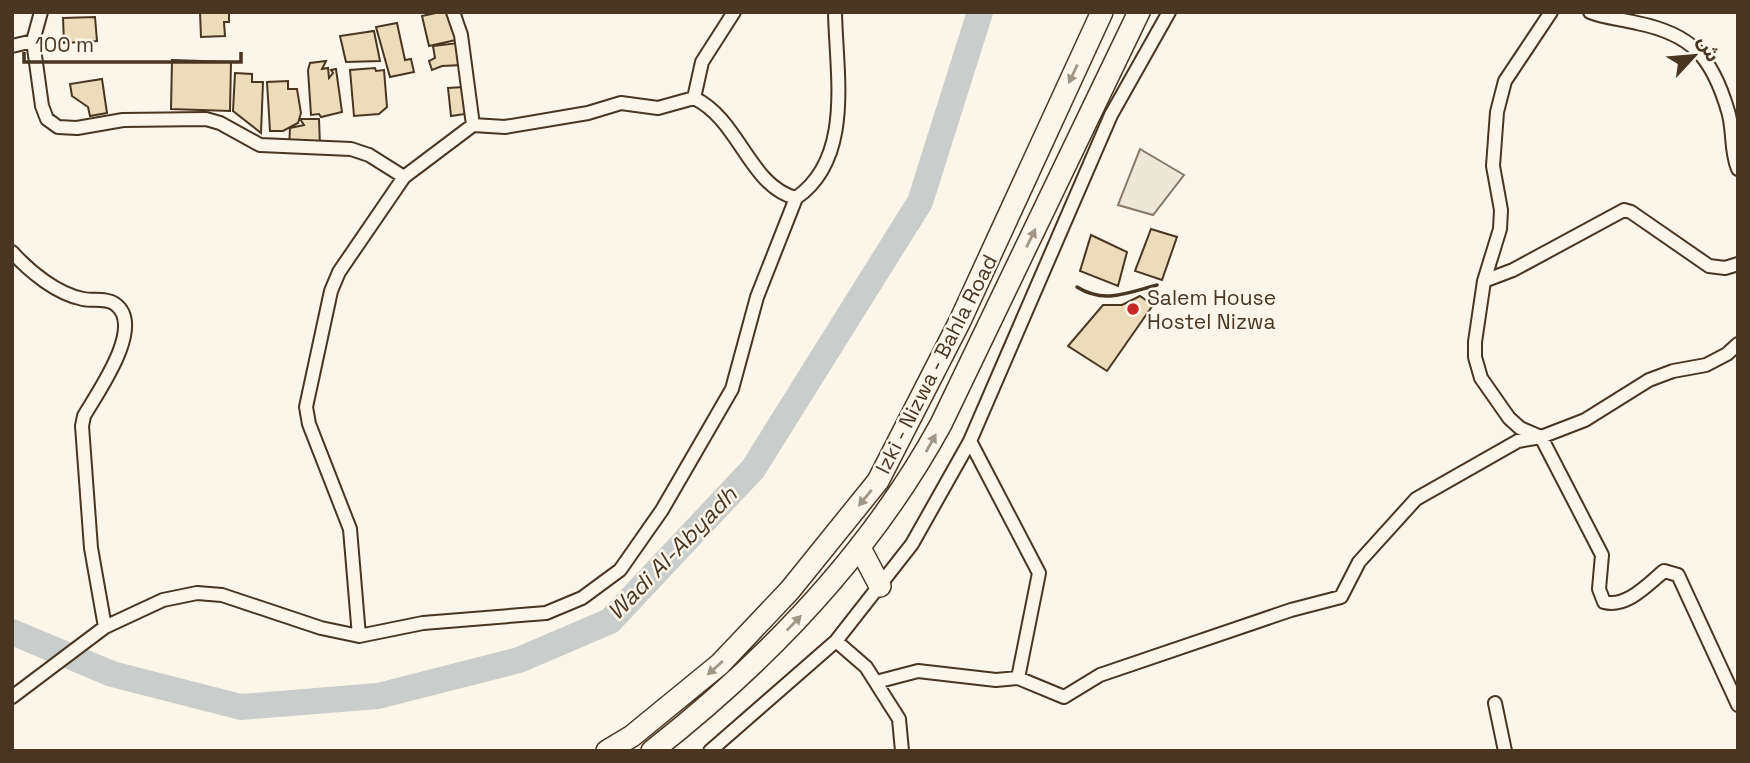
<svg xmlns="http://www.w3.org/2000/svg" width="1750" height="763" font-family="'Space Grotesk','Noto Sans Arabic',sans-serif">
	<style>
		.parking { fill: #ede7d9; stroke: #887966; stroke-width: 2 }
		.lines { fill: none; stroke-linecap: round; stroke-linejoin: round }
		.river { stroke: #c9cecd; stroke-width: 26 }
		.building { fill: #ecdcbc; stroke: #4a3520; stroke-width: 2 }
		.street-casing { stroke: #4a3520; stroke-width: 16 }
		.primary-casing { stroke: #4a3520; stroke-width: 24 }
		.street { stroke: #fbf6e9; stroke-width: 12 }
		.primary { stroke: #fbf6e9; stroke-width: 21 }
		.wall { stroke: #4a3520; stroke-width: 3.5 }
		.oneway { fill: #a29684 }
		.poi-dot { fill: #c62828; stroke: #fbf6e9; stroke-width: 2.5 }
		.labels { text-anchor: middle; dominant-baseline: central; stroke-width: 5; stroke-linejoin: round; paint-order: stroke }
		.poi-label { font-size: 21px; fill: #4a3520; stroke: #fbf6e9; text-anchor: start }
		.street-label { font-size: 21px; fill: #4a3520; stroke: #fbf6e9 }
		.water-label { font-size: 23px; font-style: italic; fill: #4a3520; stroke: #fbf6e9 }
	</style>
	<rect width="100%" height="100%" fill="#fbf6e9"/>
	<path class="parking" d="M1140,149L1184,175L1153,215L1118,205Z"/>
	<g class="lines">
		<path class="river" d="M12,632L112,674L241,707L378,696L519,660L610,621L753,469L920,202L980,12"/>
	</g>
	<path class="building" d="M200,12H229V22H224L225,36L201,37Z
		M440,12H450L456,40L429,46L422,16Z
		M95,17L97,41L64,43L63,18Z
		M397,23L405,60L411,59L414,72L390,77L376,27Z
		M374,31L380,61L346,62L340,36Z
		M458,43L462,65L442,66L432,70L429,61L435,58L433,46Z
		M172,60L231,62L230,111L171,109Z
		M326,61L322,69L328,68L329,78L333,73L331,70L336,69L342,112L321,117L319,114L311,115L308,70L310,63Z
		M375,68L376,71L384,70L387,107L379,114L354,116L350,70Z
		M235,73L252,74V82H263L261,133L233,111Z
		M102,79L107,113L90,116L88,107L72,96L70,84Z
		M288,81V89H297L301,113L298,123L283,131H270L267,82Z
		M463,87L465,114L451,116L448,88Z
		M300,119H319L320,146L289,147L290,128L304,125Z
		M1151,229L1177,237L1162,280L1135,271Z
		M1091,235L1127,252L1118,286L1080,271Z
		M1140,296L1153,305L1107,371L1068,346L1103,305H1122Z"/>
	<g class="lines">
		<defs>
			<path id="street" d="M41,12L33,41L42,106L47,119L58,127L77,128L123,120L206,119L220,123L260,145L351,149L369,155L404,177
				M453,12L461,35L473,125
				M1551,12L1505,81L1497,112L1493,166L1501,210L1500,229L1484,281L1475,342V357L1481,378L1509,418L1520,428L1541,437L1602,555L1599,589L1604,602C1627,608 1648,584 1664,571L1678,575L1738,705
				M1590,12C1605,18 1621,19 1637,23C1692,34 1712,57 1728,111C1734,130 1730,150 1738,169
				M12,46L33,41
				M694,98C740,120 749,186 796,198C854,158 836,73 835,12
				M12,252C30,272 57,294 83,299C93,301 107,298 115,304C146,326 97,393 84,416L82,426L91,548L105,627
				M1484,281L1513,270L1624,210L1631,212L1709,266L1725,268L1738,264
				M970,441L1039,573L1018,678
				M359,636L350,529L309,424L306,407L331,291L339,272L404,177L473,125L505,127L588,113L621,103L658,108L694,98L702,62L734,12
				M836,641L866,667L899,719L902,751
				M876,682L918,671L996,680L1018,678L1064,697L1100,675L1291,610L1341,597L1359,562L1416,499L1518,441L1541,437L1585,420L1649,380L1673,371L1706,365L1727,354L1738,344
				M12,697L105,627L163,600L197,593L222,595L321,628L359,636L423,623L546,613L582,598L620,570L662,510L732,389L757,297L796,198
				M1495,703L1505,751
				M710,751L836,641L912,544L970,441L1111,115L1169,12"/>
			<path id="primary" d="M860,548L880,586
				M607,751L632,736L720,664L790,590L878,481L960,321L1102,12
				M652,751C768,660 870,554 941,424L1139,12"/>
		</defs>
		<use href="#street" class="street-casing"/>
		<use href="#primary" class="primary-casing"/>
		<use href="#street" class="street"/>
		<use href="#primary" class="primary"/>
		<path class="wall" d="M1077,287C1104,304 1127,293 1157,285"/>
	</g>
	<defs><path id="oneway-solid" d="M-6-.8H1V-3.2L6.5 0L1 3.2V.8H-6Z" transform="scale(1.75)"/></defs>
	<g class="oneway">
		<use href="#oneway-solid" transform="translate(1073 74) rotate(115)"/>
		<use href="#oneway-solid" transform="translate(1031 238) rotate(-64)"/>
		<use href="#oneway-solid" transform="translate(931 443) rotate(-61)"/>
		<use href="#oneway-solid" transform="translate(865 498) rotate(129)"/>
		<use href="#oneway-solid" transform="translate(794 623) rotate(-46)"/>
		<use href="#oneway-solid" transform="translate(715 668) rotate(138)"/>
	</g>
	<circle class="poi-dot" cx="1133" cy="309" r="7"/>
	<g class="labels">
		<g class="poi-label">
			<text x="1147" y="297">Salem House<tspan x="1147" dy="24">Hostel Nizwa</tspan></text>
		</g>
		<g class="street-label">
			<text transform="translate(936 364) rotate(-63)">Izki - Nizwa - Bahla Road</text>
		</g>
		<g class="water-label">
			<text transform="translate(672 553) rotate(-46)">Wadi Al-Abyadh</text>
		</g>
	</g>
	<rect width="1750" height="763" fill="none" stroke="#4a3520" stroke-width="28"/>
	<g transform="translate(1694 56) rotate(64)" stroke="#fbf6e9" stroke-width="5" paint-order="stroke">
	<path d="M0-5L12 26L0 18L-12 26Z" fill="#4a3520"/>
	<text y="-10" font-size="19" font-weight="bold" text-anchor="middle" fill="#4a3520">ش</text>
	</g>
	<path d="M24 52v10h217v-10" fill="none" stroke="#4a3520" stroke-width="3.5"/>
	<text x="35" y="52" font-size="21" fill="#4a3520" stroke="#fbf6e9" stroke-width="5" paint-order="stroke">100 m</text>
</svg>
